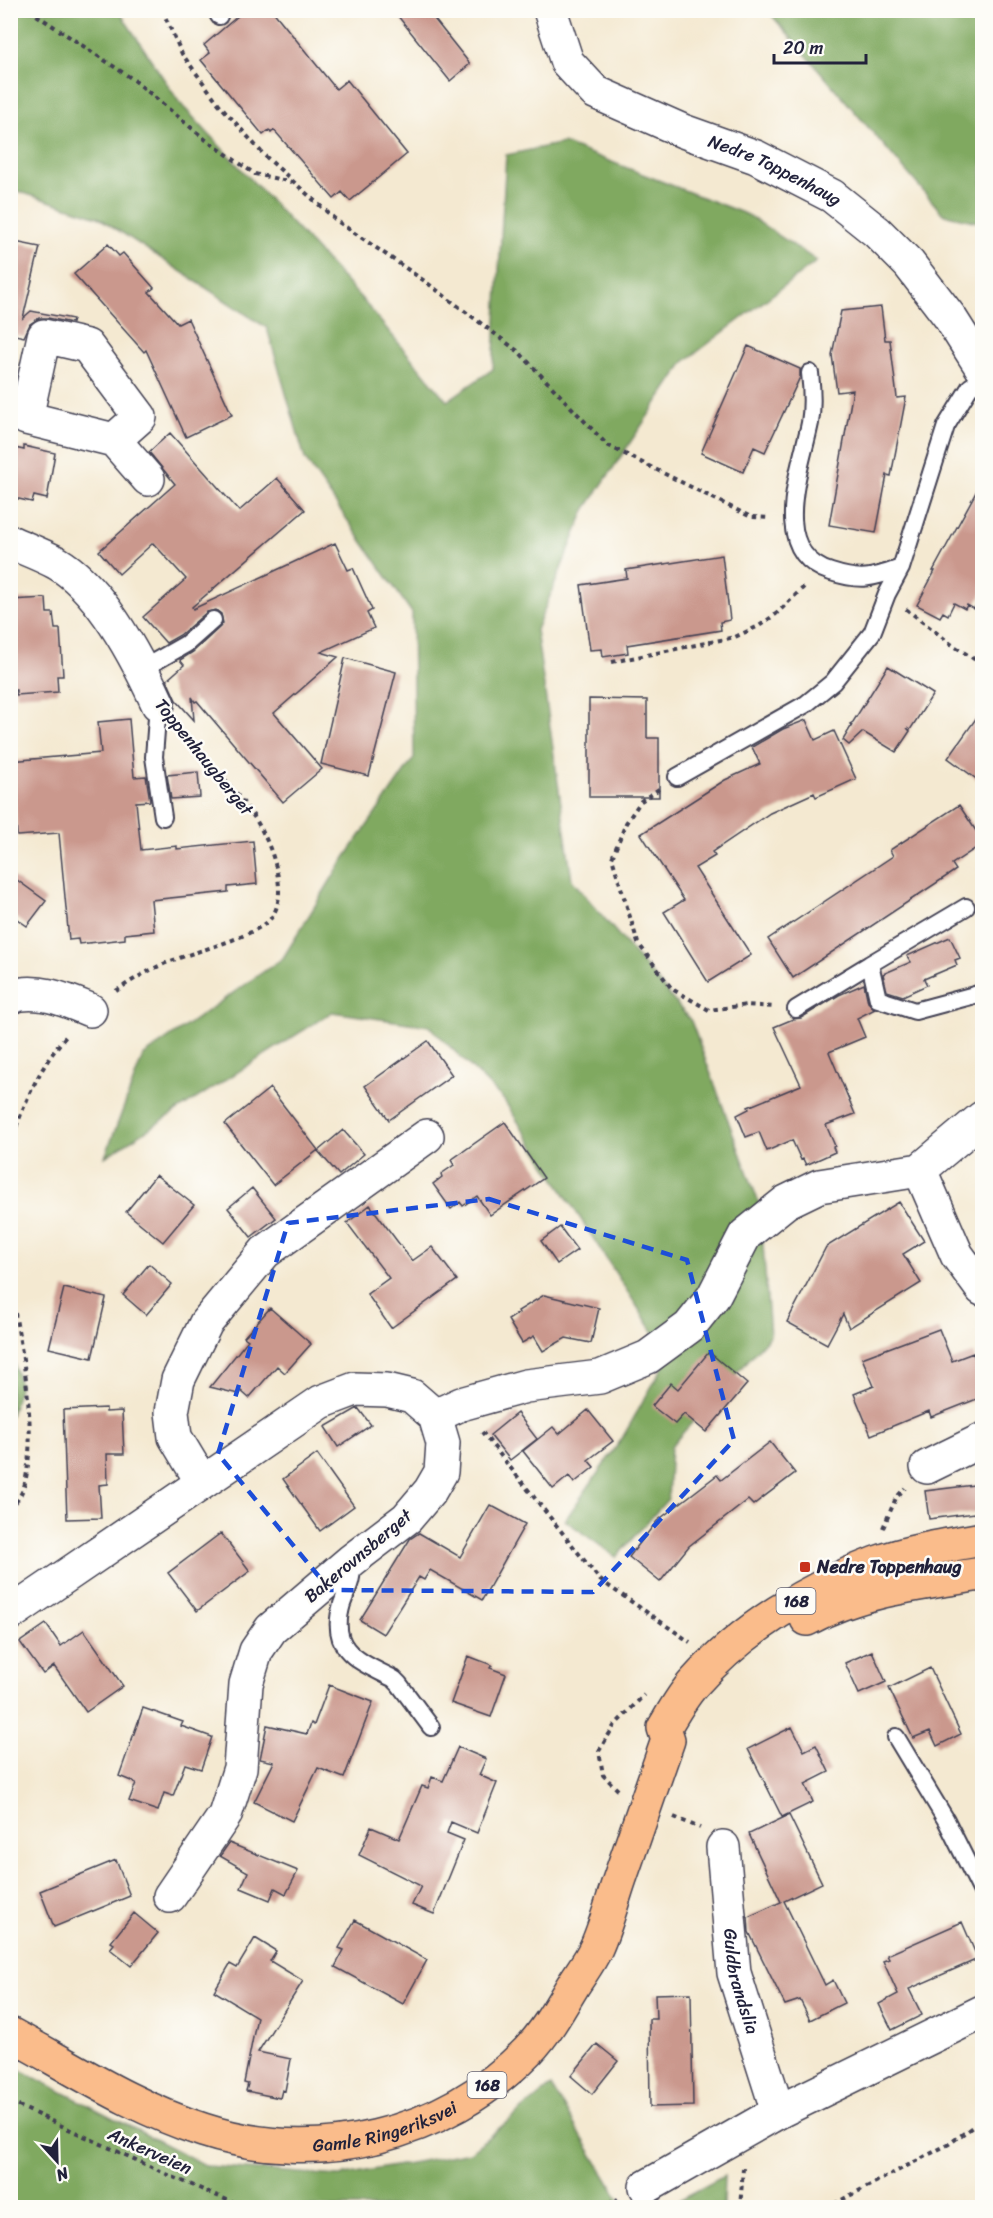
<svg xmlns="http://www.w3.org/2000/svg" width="993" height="2218" font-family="Sriracha,sans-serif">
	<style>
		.forest { fill: #80a960; stroke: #51664e; stroke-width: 1.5 }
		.building { fill: #ca988d }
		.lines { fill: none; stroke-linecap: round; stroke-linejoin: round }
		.service-casing { stroke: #424052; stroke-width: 20 }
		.minor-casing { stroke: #424052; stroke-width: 36 }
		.primary-casing { stroke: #424052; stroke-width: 36 }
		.path { stroke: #424052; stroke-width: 4; stroke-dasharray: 4.5 4.5; stroke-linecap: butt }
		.service { stroke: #fff; stroke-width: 16 }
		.minor { stroke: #fff; stroke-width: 33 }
		.primary { stroke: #fabc8b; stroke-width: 33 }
		.marked { fill: none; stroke: #1d4ed8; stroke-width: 4.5; stroke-dasharray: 12 8; stroke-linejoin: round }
		.poi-dot { fill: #c8321e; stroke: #fdfcf7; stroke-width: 2 }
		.labels { text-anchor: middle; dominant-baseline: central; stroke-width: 5; stroke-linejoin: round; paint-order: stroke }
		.shield { fill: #fdfcf7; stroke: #646373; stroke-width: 1.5 }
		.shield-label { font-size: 16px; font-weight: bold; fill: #22223b }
		.street-label { font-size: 18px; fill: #22223b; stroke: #fdfcf7 }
		.poi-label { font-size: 18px; font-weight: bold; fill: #22223b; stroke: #fdfcf7; text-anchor: start }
	</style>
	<rect width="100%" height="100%" fill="#fdfcf7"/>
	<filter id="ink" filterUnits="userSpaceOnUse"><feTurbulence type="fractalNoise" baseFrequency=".0167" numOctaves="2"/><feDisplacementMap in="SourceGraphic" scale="12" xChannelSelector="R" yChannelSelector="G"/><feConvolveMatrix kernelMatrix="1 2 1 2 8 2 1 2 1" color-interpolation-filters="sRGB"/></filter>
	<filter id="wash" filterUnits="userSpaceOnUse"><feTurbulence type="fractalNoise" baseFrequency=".008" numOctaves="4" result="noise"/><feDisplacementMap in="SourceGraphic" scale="24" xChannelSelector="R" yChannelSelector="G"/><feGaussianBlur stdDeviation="1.35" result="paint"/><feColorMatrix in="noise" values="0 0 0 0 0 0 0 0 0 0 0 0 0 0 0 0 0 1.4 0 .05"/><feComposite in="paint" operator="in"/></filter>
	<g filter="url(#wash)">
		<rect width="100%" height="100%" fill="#f4e9d1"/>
		<path class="forest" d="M11,11H119L179,102L361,298L447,401L493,369L506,155L563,143L748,215L817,261L684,362L585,510L536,630L572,880L691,1021L760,1206L770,1336L671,1446L668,1499L616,1557L565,1520L621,1440L669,1356L504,1100L429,1026L332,1012L105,1157L143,1056L283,958L340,865L414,758L412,613L305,459L267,328L98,217L11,189Z
			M768,11H982V223L943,214Z
			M10,1349L20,1385L11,1415H10Z
			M10,2065L207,2166L340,2176L470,2152L551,2086L624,2207H11Z
			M724,2176L723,2207H666Z"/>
		<g id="blocks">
			<path class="building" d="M245,10H272L336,89L347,80L407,154L350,201L342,192L334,199L274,130L271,133L269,130L263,135L201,60L210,53L204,45Z
				M393,10H427L470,64L450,81Z
				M10,241L40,247L23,318L31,311L73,319L72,323L48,318H39L30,324L24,337L10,334Z
				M108,244L119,256L123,253L154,288L149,292L178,324L188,319L232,415L186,437L146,350L144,352L74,274Z
				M881,307L885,340H890L897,398L906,397L891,476L887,475L876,533L829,525L853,390L837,392L832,355L841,311Z
				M748,346L800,369V377L765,452L754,447L743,472L701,453Z
				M170,433L239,511L277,478L305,510L192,607L193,609L335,543L348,570L353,568L372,610L367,613L374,628L321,652L338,657L274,713L322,769L283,802L197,701L195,702L192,697L194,720L176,700L167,680L184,665L180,660L193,652L220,627L223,623L221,614L216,610L207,612L180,635L166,643L143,617L186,579L153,543L119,574L99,551L175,484L149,452Z
				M24,446L55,453L47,499L34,496L32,502L10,497V447L24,450Z
				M982,481V593L974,609L967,605L965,609L954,603L948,615L943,612L940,617L917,605L935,571H933Z
				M722,555L730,620L720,622L721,630L627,645L628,653L603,657L602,649L590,650L581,585L627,578L626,570Z
				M46,598L47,613H53L55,629H60L63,676H57L58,692L16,695V690H12L10,600Z
				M345,658L396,672L369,776L321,764Z
				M888,666L933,694L910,730L907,728L910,731L896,752L863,732L849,745L843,740L852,725L850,724L853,722Z
				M589,699L647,700V738H659V797H589Z
				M982,710V783L948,758Z
				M129,719L134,777L146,776L150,801L136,802L141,850L177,846V849L253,841L257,884L228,887V892L151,900L154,931L125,934V939L79,944L78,939L69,940L59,833L17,836L15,804H10V761L101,753L98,722Z
				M806,720L815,740L834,731L856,779L816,797L814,793L770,813L712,852L715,856L695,868L751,955L708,982L664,912L684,900L641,834L725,780L760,764L752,747L783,729Z
				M198,772L200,797L171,799L167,775Z
				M959,805L982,840V844L952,864L956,870L793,978L768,939L893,856L890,850Z
				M10,875L46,901L27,926L10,914Z
				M950,937L960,958L955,960L957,965L924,979L927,985L903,996L887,991L883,974L911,962L907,956Z
				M864,984L868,1002L875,1009L857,1018L865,1037L829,1052L855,1114L826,1125L835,1146L833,1147L835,1152L806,1165L803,1159L801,1160L792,1140L767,1151L759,1132L746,1137L737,1115L749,1109L748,1107L801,1085L774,1027L793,1019L801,1018L839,995Z
				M428,1041L452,1075L389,1120L365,1086Z
				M270,1088L318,1150L273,1185L225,1124Z
				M505,1122L544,1178L490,1215L477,1196L463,1206L460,1202L451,1209L433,1184L442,1177L441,1174L454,1165L451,1160Z
				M343,1130L364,1154L339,1175L318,1151Z
				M156,1175L194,1205L163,1242L126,1212Z
				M252,1188L276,1218L251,1237L228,1208Z
				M899,1202L924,1241L903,1254L921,1283L849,1328L843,1314L827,1344L787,1322L826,1247Z
				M370,1205L412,1261L432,1247L457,1280L391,1328L367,1294L389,1278L347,1223Z
				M560,1227L577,1250L557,1264L541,1241Z
				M149,1264L172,1284L146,1315L123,1295Z
				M64,1288L106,1298L92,1358L49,1348Z
				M544,1295L599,1308L591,1343L566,1338L543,1351L534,1336L522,1343L508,1320L519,1313L518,1311Z
				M270,1308L311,1344L285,1373L277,1366L249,1398L241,1391L238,1394L210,1387L248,1340L244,1337Z
				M939,1329L952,1361L973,1353L982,1377V1397L931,1417L929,1411L871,1435L854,1394L874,1386L862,1358Z
				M709,1352L747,1384L706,1432L684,1414L675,1424L652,1406L671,1383L678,1389Z
				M106,1408V1412L122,1411L124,1454H107L108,1484L99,1485L101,1518L67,1519L63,1410Z
				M358,1408L371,1425L338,1447L325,1427Z
				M588,1410L613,1441L588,1460L594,1467L574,1483L569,1476L553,1489L523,1451L553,1427L559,1434Z
				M517,1413L537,1439L510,1460L490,1435Z
				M770,1442L795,1473L753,1505L748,1500L689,1546L660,1582L629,1557L657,1521L717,1475L721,1480Z
				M317,1454L354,1506L320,1531L283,1479Z
				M982,1484V1512L929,1519L925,1491Z
				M490,1505L525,1524L482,1600L430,1570L424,1580L419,1577L383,1634L360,1620L410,1539L419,1533L460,1557Z
				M221,1533L250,1571L197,1611L168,1573Z
				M46,1624L61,1646L84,1630L123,1686L86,1712L54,1666L43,1674L20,1642Z
				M872,1651L886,1682L859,1694L845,1663Z
				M468,1656L492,1665L490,1668L506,1674L491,1717L451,1703Z
				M930,1668L961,1734L937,1746L930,1731L913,1738L889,1688Z
				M329,1685L373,1702L344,1778L318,1768L292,1821L254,1802L274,1762L260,1759L267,1725L307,1734L311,1723L314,1725Z
				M143,1708L183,1722L181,1726L212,1737L201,1769L185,1764L173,1796L164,1793L158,1811L129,1801L136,1783L119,1776Z
				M792,1727L804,1751L816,1745L829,1772L805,1784L813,1802L782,1817L748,1749Z
				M458,1747L486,1759L479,1775L497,1783L477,1833L451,1822L447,1833L464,1840L434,1914L412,1905L421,1886L359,1855L371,1827L399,1839L422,1786L428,1788L432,1777L443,1781Z
				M789,1815L822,1883L784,1901L825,1985L833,1980L844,2003L810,2020L800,2000L785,2005L749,1932L748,1917L781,1902L749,1834Z
				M229,1843L298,1871L286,1894L275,1888L270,1900L241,1888L248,1872L220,1856Z
				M116,1860L130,1896L54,1927L40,1891Z
				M134,1913L158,1933L131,1966L110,1949L114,1944L111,1942Z
				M355,1920L427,1960L403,2004L335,1967L344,1950L339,1948Z
				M962,1922L978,1959L909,1989L922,2015L892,2030L879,2004L898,1994L883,1961L889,1959L887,1955Z
				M255,1938L276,1951L270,1961L303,1981L258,2052L291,2059L285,2091L282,2090L280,2098L246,2091L248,2084L244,2083L257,2017L214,1991L230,1964L237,1968Z
				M691,1993L693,2106L650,2107L649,2019H656L655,1994Z
				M597,2044L618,2061L592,2094L571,2076Z"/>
		</g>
	</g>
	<g filter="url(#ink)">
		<use href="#blocks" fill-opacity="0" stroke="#424052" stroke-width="1.5"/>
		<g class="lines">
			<defs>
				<path id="service" d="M216,10L219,16
					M810,373C812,390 813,405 810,423C801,469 767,552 831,572C862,582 872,578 901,568
					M142,669L186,644L213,620
					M158,704L154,757L163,817
					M677,777L806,704L833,682L872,633L887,594L901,568L946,426L970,387L982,379
					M966,907L870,964L878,999L915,1011L982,993
					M796,1009L870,964
					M352,1564C353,1579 347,1590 342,1604C328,1651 359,1661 394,1679L399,1684L431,1727
					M896,1737L946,1820L982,1892"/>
				<g id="minor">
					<path id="s1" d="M550,10L567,62L595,92L683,131L756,157L832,196L877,232L909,264L949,316L982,368"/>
					<path d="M114,440L140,417L87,346L44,336L26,418L114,440L148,479"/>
					<path d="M10,542C26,549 42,555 57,563C101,589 137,658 158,704"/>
					<path d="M10,997C36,987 66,1000 90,1010"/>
					<path d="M920,1170L957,1255L982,1289"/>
					<path d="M435,1416L461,1404L526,1386L600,1377L648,1357L689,1327L713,1297L745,1235L786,1202L819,1186L920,1170L982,1118"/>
					<path d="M927,1467L982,1440"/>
					<path d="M202,1482L175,1437L172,1412L178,1380L206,1323L265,1252L427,1136"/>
					<path d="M10,1614L321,1402L355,1389L387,1390L412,1396L435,1416L443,1443L441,1472L430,1491L407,1518L352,1560L271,1629L256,1651L246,1684L240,1768L225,1815L170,1896"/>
					<path id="s2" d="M723,1847L734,1973L778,2112"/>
					<path d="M646,2187L778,2112L982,2012"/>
				</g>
				<g id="primary">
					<path d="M807,1619C860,1590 923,1583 982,1574"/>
					<path id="s3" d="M10,2034C73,2068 134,2108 203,2130C316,2167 444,2137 528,2051C546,2032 559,2009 572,1987C580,1974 590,1961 596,1948C606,1926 612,1901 620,1878C636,1832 652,1786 668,1740L664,1728C673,1713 682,1696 694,1683C742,1629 809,1588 876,1563C910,1551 947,1545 982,1539"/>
				</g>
			</defs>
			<use href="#service" class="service-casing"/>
			<use href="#minor" class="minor-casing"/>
			<use href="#primary" class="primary-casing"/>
			<path class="path" d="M29,10L134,80L206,140L255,174L292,182
				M162,10L182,54L219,104L264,155L337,221L426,282L519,352L607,445L751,517L770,518
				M906,609L951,644L982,664
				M612,662L735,637L759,626L776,614L807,584
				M659,789L641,801L626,823L612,858L638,943L672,989L709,1010L747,1005L774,1007
				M116,991C129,982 144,973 159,966C192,951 230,945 262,926C297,905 270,839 252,814C231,785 204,758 180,731
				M10,1144C25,1102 38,1068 68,1034
				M10,1286C21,1348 38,1421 25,1483C23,1493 15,1503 10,1511
				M482,1432L600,1580L690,1642
				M883,1528L896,1498L905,1488
				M618,1790L603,1775L599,1751L614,1726L644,1695
				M674,1817L700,1828
				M10,2102L173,2177L246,2208
				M600,2208L618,2199
				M740,2208L743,2168
				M826,2208L949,2144L982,2120"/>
			<use href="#service" class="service"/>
			<use href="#minor" class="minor"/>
			<use href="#primary" class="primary"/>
		</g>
	</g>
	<path class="marked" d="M489,1199L687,1260L734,1440L593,1592L330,1590L218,1454L288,1223Z"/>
	<rect class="poi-dot" x="799" y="1561" width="12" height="12" rx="3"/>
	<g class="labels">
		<g class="shield">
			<rect x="776.5" y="1588" width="39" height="26" rx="4.5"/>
			<rect x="467.5" y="2072" width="39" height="26" rx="4.5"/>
		</g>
		<g class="shield-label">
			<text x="796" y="1601">168</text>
			<text x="487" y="2085">168</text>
		</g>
		<g class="street-label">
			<text stroke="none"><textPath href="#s1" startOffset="292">Nedre Toppenhaug</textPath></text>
			<text transform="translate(204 757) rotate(51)">Toppenhaugberget</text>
			<text transform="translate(358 1556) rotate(-40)">Bakerovnsberget</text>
			<text stroke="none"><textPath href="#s2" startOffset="136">Guldbrandslia</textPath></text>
			<text stroke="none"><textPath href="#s3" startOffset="402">Gamle Ringeriksvei</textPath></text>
			<text transform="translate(150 2151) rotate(24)">Ankerveien</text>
		</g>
		<g class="poi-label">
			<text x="817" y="1567">Nedre Toppenhaug</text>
		</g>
	</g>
	<rect width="993" height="2218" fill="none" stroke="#fdfcf7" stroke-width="36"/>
	<g transform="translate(57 2161) rotate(158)" stroke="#fdfcf7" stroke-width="4.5" paint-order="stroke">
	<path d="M0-4.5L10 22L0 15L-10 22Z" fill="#22223b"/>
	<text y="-9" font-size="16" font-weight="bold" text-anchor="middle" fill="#22223b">N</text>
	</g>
	<path d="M774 54v9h92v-9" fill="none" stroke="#22223b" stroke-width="3"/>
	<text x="783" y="54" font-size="18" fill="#22223b" stroke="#fdfcf7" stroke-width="4.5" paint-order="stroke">20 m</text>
</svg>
